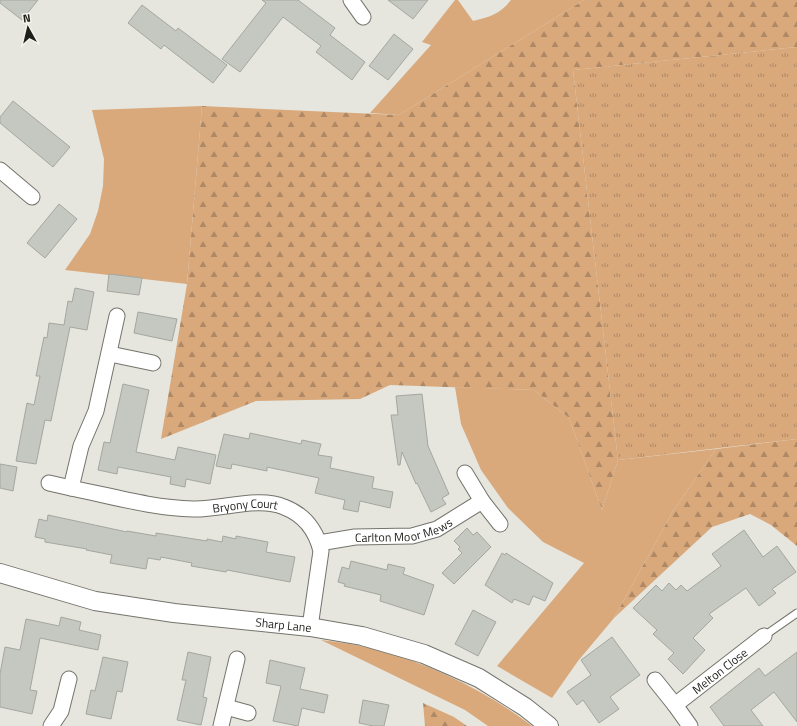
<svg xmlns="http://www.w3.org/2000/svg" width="797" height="726" font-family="'Titillium Web',sans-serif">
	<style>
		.grass { fill: #d9a97c }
		.forest { fill: url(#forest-firs) }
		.park { fill: url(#park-tufts) }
		.building { fill: #c5c8c1; stroke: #a4a7a0 }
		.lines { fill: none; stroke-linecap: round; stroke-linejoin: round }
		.service-casing { stroke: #74746d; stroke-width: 9 }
		.minor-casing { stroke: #74746d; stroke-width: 17 }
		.tertiary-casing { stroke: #74746d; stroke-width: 20 }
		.service { stroke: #fff; stroke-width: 7 }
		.minor { stroke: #fff; stroke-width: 15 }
		.tertiary { stroke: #fff; stroke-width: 18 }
		.labels { text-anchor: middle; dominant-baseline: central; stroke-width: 3; stroke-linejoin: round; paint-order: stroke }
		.street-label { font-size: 12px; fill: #1e1e1b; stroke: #f4f3eb }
	</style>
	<defs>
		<pattern id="forest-firs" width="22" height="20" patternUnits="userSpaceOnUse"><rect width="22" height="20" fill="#d9a97c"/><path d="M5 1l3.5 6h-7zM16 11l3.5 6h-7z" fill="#af8965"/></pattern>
		<pattern id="park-tufts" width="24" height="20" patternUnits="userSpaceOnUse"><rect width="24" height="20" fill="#d9a97c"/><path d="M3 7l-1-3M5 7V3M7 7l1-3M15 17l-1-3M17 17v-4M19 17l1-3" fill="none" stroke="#af8965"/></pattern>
	</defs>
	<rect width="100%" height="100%" fill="#e6e6de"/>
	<path class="grass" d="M455,0H458L473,21C490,17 500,14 511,0H584L399,115L370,113L431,45L422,42Z
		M202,106L187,284L65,270L90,234L98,211L103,186L104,159L92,110Z
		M455,387L534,390L569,418L602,510L618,460L716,449L673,511L614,618L578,661L552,698L497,666L584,563L543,542L508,508L481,470L461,424Z
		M321,640C339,642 358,645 375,649C431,664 486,691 532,726H488L465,710Z"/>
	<path class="forest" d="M584,0H797V47L573,70L618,460L602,510L569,418L534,390L390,385L360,399L256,401L161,439L187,284L202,106L399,115Z
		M797,439V546L771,525L750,514L712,527L614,618L673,511L716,449Z
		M423,703L454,717L467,726H425Z"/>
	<path class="park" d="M797,47V439L618,460L573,70Z"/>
	<path class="building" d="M0,0H38L22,20L0,3Z
		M262,0H298L335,28L330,35L365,62L352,80L316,52L321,46L283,17L240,72L222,59L266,3Z
		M388,0H428L413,19Z
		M142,5L176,31L178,28L227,65L213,83L164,45L161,49L128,23Z
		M394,34L413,49L388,80L369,66Z
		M13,101L70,147L53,167L0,123V117Z
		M59,204L77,219L45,258L27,243Z
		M109,274L142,278L139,295L107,291Z
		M75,288L94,292L87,330L70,327L51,421L45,420L36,464L16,461L27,403L34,405L40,376H36L44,337L47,338L49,323L64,325L68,301L72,302Z
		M138,312L177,319L172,341L134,333Z
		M123,384L149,390L136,452L175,460L178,447L216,455L210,484L186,479L185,487L170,484L171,477L118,467L117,474L98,470L104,442L110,443Z
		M422,394L428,446L449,494L442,498L446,504L431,512L417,483L416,484L402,452L400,465H398L391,415H398L396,396Z
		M250,433L301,444L302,440L321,444L318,455L332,457L330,468L374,477L372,488L393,492L390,508L360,501L358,512L343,509L345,500L315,493L319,478L267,467V471L232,464L231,469L216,466L224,434L249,439Z
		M0,464L17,467L13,491L0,488Z
		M48,515L127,532V531L156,536V533L207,541V539L222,542L223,536L236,539V536L268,542L266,552L295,557L290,582L227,570L226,572L191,566L192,563L161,557L160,560L148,558L146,569L110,563L112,555L86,550L87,549L45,542V539L35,537L39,519L47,521Z
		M467,528L473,535L477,532L491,547L454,584L442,573L462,553L458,549L460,547L454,541Z
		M744,530L763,557L777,546L796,572L772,589L776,593L759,606L746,588L709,614L713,618L693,638L705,650L683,674L668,659L674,653L653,634L657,630L633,608L656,585L662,591L669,583L676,590L681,585L687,591L721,566L712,554Z
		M502,553L505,555L506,553L553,583L545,601L533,596L529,605L514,599L512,603L485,585Z
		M351,561L387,570L388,564L405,568L403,574L434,585L424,615L380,601L381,595L344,586L345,584L338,582L342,567L349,569Z
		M473,610L496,622L478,656L455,644Z
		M61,617L81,622L79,630L101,635L98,650L40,638L30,690L37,691L32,714L0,707V674L5,647L20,650L26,619L59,626Z
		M612,637L640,675L610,697L619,709L599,723L583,700L577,705L567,692L591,675L581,660Z
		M188,652L211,657L203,697L207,698L201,725L177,720L186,680H182Z
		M797,652V722L774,692L751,710L763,726H724L710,707L759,668L765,676Z
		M103,657L128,662L122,692L117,691L111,719L86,714L91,690L95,691Z
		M270,660L305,668L300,689L328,695L324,713L302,708L298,726L273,721L281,686L266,683Z
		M363,700L389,705L384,726H373L359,723Z"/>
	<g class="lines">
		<defs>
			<path id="service" d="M764,636L797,613"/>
			<g id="minor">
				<path d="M351,0L363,17"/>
				<path d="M0,170L32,197"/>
				<path id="s1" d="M117,316L96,411L81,446L71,488C111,496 152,508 193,509C220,510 259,496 284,507C305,515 316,530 321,551L310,627"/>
				<path d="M110,354L153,363"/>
				<path d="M465,473L482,501"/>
				<path d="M49,483L71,488"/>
				<path id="s2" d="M319,543L355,537L412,536L437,529L482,501L500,524"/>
				<path d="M655,680L675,705"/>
				<path d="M226,707L248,713"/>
				<path d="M51,726L61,711L69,679"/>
				<path d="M221,726L237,659"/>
				<path id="s3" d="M690,726L675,705L764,636"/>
			</g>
			<g id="tertiary">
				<path id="s4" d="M0,573L95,601L174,613L310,627L362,636L424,654L479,678L525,707L549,726"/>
			</g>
		</defs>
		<use href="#service" class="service-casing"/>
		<use href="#minor" class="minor-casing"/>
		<use href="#tertiary" class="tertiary-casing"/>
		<use href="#service" class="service"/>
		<use href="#minor" class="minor"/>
		<use href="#tertiary" class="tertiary"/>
	</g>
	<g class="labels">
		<g class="street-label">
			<text stroke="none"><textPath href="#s1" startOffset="355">Bryony Court</textPath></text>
			<text stroke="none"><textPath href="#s2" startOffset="86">Carlton Moor Mews</textPath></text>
			<text stroke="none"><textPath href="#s4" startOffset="289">Sharp Lane</textPath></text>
			<text stroke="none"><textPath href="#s3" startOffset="82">Melton Close</textPath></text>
		</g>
	</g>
	<g transform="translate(28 28) rotate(352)" stroke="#f4f3eb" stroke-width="3" paint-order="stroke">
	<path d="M0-3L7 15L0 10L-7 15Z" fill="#1e1e1b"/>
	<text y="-6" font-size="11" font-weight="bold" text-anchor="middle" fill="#1e1e1b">N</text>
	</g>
</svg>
